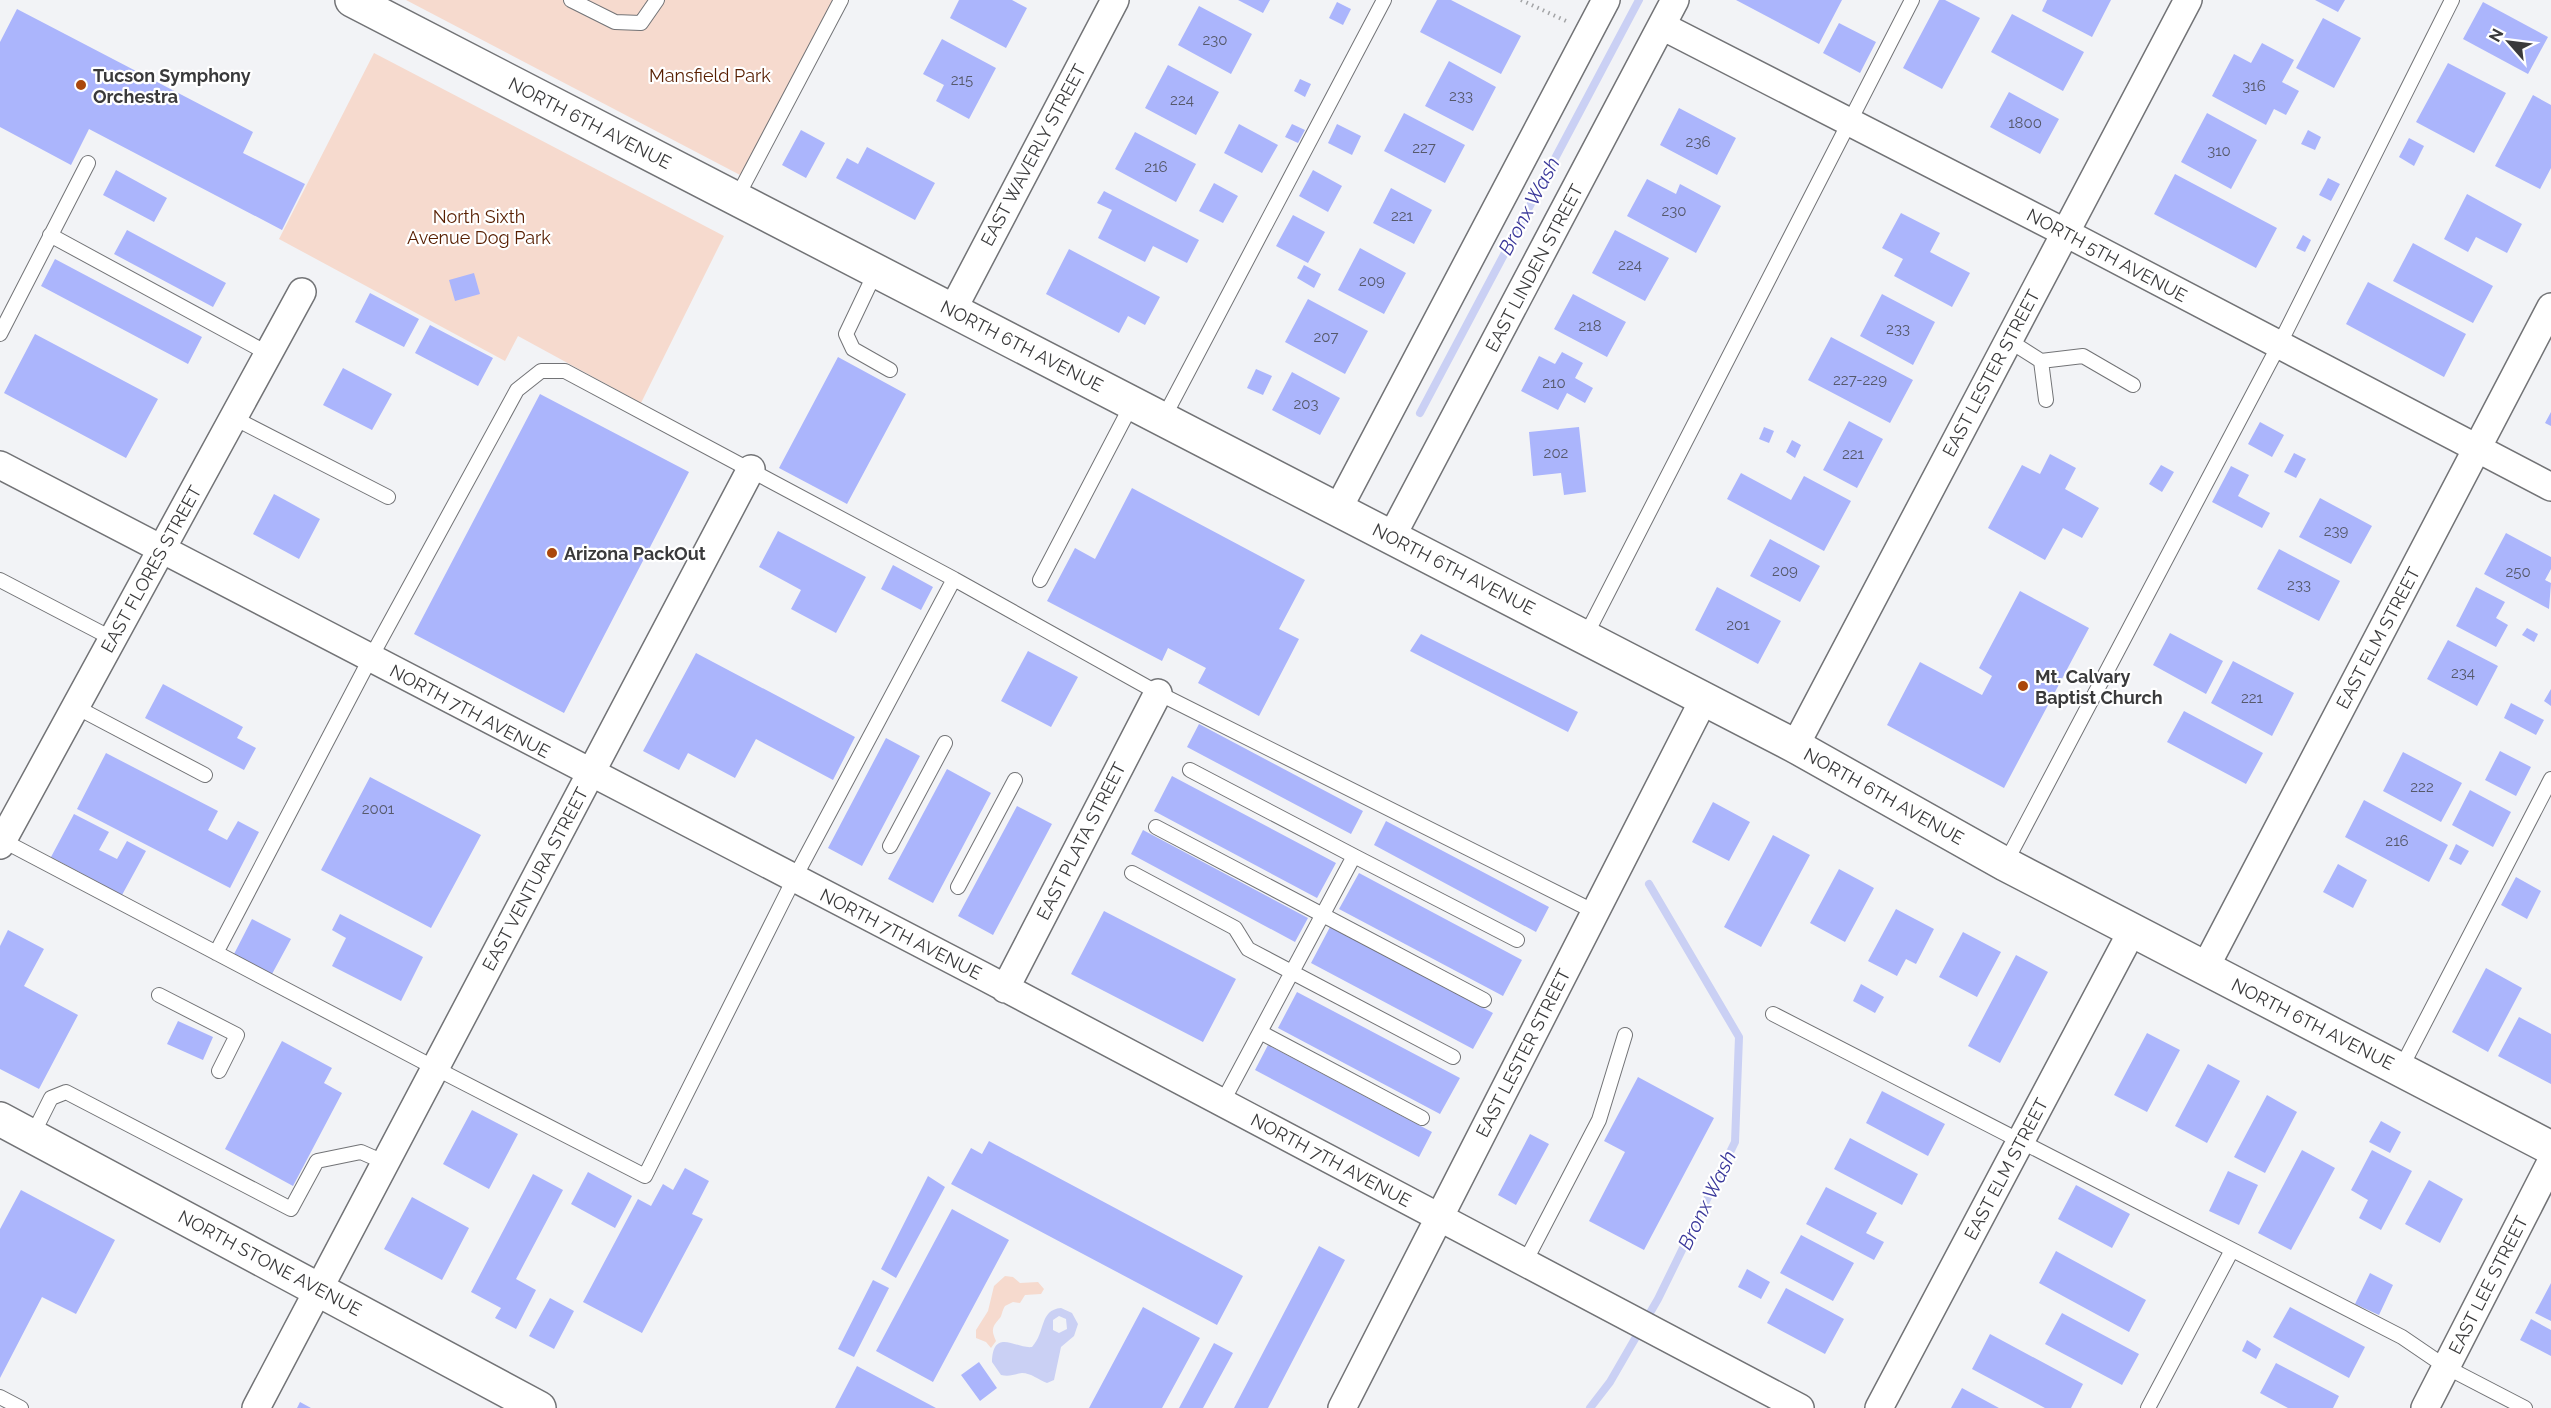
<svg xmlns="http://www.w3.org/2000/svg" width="2551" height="1408" font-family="Raleway,sans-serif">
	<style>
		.green { fill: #f6dace }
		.water { fill: #cad0f4; fill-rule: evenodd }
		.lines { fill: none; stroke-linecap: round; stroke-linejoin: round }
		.stream { stroke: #cad0f4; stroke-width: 8 }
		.building { fill: #abb5fc }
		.service-casing { stroke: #727376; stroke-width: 16 }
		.minor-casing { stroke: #727376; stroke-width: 30 }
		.tertiary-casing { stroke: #727376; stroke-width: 36 }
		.secondary-casing { stroke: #727376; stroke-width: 36 }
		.path { stroke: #a3a4a6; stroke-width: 4; stroke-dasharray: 1.5 4.5; stroke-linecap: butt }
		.service { stroke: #fff; stroke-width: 14 }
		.minor { stroke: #fff; stroke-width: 27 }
		.tertiary { stroke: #fff; stroke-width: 33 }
		.secondary { stroke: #fff; stroke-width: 33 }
		.poi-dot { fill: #aa470c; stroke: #fff; stroke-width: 2 }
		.labels { text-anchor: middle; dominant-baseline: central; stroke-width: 4.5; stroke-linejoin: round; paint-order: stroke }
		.number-label { font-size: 15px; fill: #56596b }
		.poi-label { font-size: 18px; font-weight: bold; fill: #3a3a3b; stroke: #fff; text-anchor: start }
		.park-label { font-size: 18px; fill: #571e00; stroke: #fff }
		.street-label { font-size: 18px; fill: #3a3a3b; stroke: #fff }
		.water-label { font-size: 20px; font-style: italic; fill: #39379a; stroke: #fff }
	</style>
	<rect width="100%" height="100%" fill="#f2f3f6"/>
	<path class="green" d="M406,0H835L742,176Z
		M374,53L724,236L641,403L518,336L505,361L279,239Z
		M1005,1276L1013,1277L1020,1283L1038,1282L1044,1289L1041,1294L1025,1295L1020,1303L1013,1302L1005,1306C1002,1310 1002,1317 999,1319C992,1327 991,1330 996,1341L991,1348L986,1342L976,1338V1330L988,1311L994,1286Z"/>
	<path class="water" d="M1061,1308L1072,1313L1078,1324L1074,1336L1061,1347L1054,1380L1047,1383C1039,1380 1031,1373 1022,1373C1014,1374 1010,1377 1001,1375L992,1362C993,1327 1016,1349 1032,1347C1046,1332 1039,1310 1061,1308ZM1059,1316L1066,1319L1067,1329L1059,1333L1053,1330V1320Z"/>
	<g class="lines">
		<path class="stream" d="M1420,413L1639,0
			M1590,1408L1610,1382L1658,1299L1735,1142L1739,1037L1649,884"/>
	</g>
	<path class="building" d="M959,0H1012L1027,8L1006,48L950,18Z
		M1238,0H1270L1263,13Z
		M1437,0H1451L1521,36L1501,74L1420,32Z
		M1736,0H1842L1819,44Z
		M1939,0H1945L1980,18L1942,89L1903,68Z
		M2047,0H2111L2092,37L2042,11Z
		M2315,0H2345L2338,12Z
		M1337,2L1351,9L1343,25L1329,18Z
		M2483,2L2548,37L2528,74L2463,39Z
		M1199,6L1252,34L1231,74L1178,45Z
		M17,9L253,132L243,153L305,184L282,230L89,129L71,165L0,127V42Z
		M2012,14L2084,52L2063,91L1991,52Z
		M2323,18L2361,38L2334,88L2296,68Z
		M1839,23L1876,42L1860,73L1823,53Z
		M942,39L996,68L969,119L936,101L944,85L923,74Z
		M2262,43L2294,60L2282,82L2299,91L2286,115L2274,109L2266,125L2212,96L2234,54L2251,63Z
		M1449,61L1496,87L1473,131L1425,106Z
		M2448,63L2506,93L2474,153L2416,122Z
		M1168,65L1219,92L1196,135L1145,108Z
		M1300,79L1311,84L1305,97L1294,91Z
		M2009,92L2059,119L2040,154L1990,127Z
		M2533,95L2551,105V168L2540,189L2495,166Z
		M1679,108L1736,138L1717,175L1660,145Z
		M1404,113L1465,145L1445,183L1384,151Z
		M2207,113L2257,140L2231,189L2181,162Z
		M1239,124L1278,145L1262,173L1224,153Z
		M1292,124L1305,130L1298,143L1285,137Z
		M1337,124L1361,136L1352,155L1328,143Z
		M801,130L825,143L806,178L782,165Z
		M2308,130L2321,137L2315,150L2301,144Z
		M1135,132L1196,164L1176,202L1115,169Z
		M2409,138L2424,146L2414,166L2399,157Z
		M867,147L935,183L915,220L836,178L847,158L858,164Z
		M116,170L167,198L154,222L103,195Z
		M1313,170L1342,186L1328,212L1299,196Z
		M2175,174L2277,228L2256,268L2154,214Z
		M2328,178L2340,184L2331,201L2319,195Z
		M1647,179L1676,194L1680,184L1721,206L1696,253L1627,216Z
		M1214,183L1238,196L1223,223L1199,211Z
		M1391,188L1432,210L1414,244L1373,223Z
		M1104,191L1199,240L1187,263L1153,246L1145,262L1098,238L1112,210L1097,203Z
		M2467,194L2522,224L2507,253L2476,237L2468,252L2444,239Z
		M1901,213L1940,233L1930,252L1970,273L1952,307L1894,276L1903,259L1882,248Z
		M1293,215L1325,232L1308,263L1276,246Z
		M127,230L226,283L213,307L114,254Z
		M1615,230L1669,258L1645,301L1592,273Z
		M2303,235L2311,240L2305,252L2296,248Z
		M2413,243L2493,286L2473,323L2393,281Z
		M1360,248L1406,273L1384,314L1338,290Z
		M1069,249L1160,297L1145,325L1128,316L1119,333L1046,294Z
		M55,259L202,337L188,364L41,286Z
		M1304,265L1321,274L1314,288L1297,278Z
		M474,273L480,294L455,301L449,280Z
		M2368,282L2466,334L2444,377L2346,324Z
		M370,293L419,319L404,347L355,322Z
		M1573,294L1626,322L1607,357L1554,329Z
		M1882,294L1935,322L1913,365L1860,336Z
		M1308,299L1368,331L1345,374L1285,342Z
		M430,325L493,358L478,386L415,353Z
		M35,334L158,399L126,458L4,393Z
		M1831,337L1913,380L1890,423L1808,380Z
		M1562,352L1583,363L1575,378L1593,388L1585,403L1567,393L1558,410L1521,391L1539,356L1555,364Z
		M838,357L906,394L847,504L779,468Z
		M343,368L392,394L372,430L323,405Z
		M1256,369L1272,376L1263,395L1247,388Z
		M1292,372L1340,398L1320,435L1272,410Z
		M540,394L689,472L564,713L414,634Z
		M2551,412V426L2545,423Z
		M1849,421L1883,439L1857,488L1823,470Z
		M2260,422L2284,435L2272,457L2248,444Z
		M1579,427L1586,492L1564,495L1561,473L1533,476L1529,432Z
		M1764,427L1774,431L1769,443L1759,439Z
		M1792,440L1801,445L1795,458L1786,452Z
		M2294,453L2306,459L2296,478L2284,472Z
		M2050,454L2076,468L2065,489L2099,508L2082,538L2063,528L2045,560L1988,528L2022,465L2040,474Z
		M2161,465L2174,472L2162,492L2149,484Z
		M2231,466L2249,475L2238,496L2270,513L2262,528L2212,502Z
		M1741,473L1791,500L1804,476L1851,501L1824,551L1727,499Z
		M1132,488L1305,580L1279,629L1299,639L1259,716L1198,683L1206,668L1168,648L1162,661L1047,601L1075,548L1095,559Z
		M274,494L320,519L299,559L253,534Z
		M2320,498L2372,526L2351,564L2299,537Z
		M778,531L866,577L836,633L791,609L801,590L759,567Z
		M2506,533L2551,557V569L2545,580L2551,583L2549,609L2484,574Z
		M1770,539L1820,566L1800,602L1750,576Z
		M2279,549L2340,581L2319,621L2257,589Z
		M893,565L933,587L921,610L881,589Z
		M1717,587L1781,621L1758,664L1695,630Z
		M2476,587L2505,602L2496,618L2508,625L2496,647L2456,626Z
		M2020,591L2089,628L2004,788L1887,725L1920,662L1982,695L1992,676L1979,668Z
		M2527,628L2538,634L2534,642L2522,635Z
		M2170,633L2223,661L2206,694L2153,665Z
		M1421,634L1578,712L1568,732L1410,651Z
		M2448,640L2498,666L2477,706L2427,679Z
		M1028,651L1078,677L1051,727L1001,701Z
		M696,653L855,737L833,780L756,739L735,778L688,753L679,770L643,751Z
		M2233,661L2294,693L2272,736L2211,703Z
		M163,684L243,727L237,738L256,748L244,770L145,718Z
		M2551,689V706L2544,701Z
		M2511,703L2544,720L2536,735L2504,718Z
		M2184,711L2263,753L2246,784L2167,742Z
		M1199,724L1363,811L1351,834L1187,747Z
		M886,738L920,756L862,866L828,848Z
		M2500,751L2531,767L2516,796L2485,780Z
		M2403,752L2462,783L2441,822L2383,791Z
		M106,753L218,811L208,830L227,840L238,821L259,832L230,888L77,809Z
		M947,769L991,793L933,903L888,879Z
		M1172,776L1336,863L1317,898L1154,811Z
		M370,777L481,835L431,928L321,870Z
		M2470,790L2511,812L2493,847L2452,825Z
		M2364,800L2448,845L2429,882L2345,837Z
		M1713,802L1750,822L1729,861L1692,842Z
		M1017,806L1052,824L993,935L958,916Z
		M74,814L109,832L99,850L117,859L127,841L146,851L122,895L51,857Z
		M1386,821L1549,907L1536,932L1374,845Z
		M1143,830L1308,918L1295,942L1131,854Z
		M1773,835L1810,855L1761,947L1724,927Z
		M2456,844L2469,851L2461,865L2449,859Z
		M2338,864L2367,880L2353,908L2323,892Z
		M1839,869L1874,888L1845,942L1810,923Z
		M1359,873L1522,960L1503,996L1339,909Z
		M2516,877L2541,891L2527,919L2501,905Z
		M1896,909L1934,929L1916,964L1906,959L1897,976L1868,961Z
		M1104,911L1236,979L1203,1042L1071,974Z
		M340,914L423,957L401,1001L332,966L346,938L332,930Z
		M252,919L291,939L272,974L234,954Z
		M1330,927L1493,1013L1473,1049L1311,963Z
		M8,930L44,949L24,986L78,1015L39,1089L0,1069V946Z
		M1963,932L2001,952L1977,997L1939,977Z
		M2016,955L2048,972L2000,1063L1968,1046Z
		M2486,968L2522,988L2488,1052L2452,1032Z
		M1861,984L1884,997L1875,1013L1853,1001Z
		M1297,992L1460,1078L1440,1114L1278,1028Z
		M2519,1017L2551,1034V1084L2498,1056Z
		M178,1021L213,1037L203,1060L167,1044Z
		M2147,1033L2180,1050L2147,1112L2114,1095Z
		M282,1041L332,1068L324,1083L342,1093L293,1186L225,1149Z
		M1268,1045L1432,1132L1419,1157L1255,1070Z
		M2208,1064L2240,1081L2207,1143L2175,1126Z
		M1638,1077L1714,1118L1644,1250L1589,1221L1625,1152L1604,1141Z
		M1882,1091L1945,1124L1928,1156L1866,1123Z
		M2267,1095L2297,1112L2265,1173L2234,1157Z
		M472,1110L518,1134L489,1189L443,1164Z
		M2381,1121L2401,1132L2390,1153L2369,1142Z
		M1530,1134L1549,1144L1516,1205L1498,1195Z
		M1850,1138L1918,1174L1902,1205L1834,1169Z
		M989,1141L1243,1276L1217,1325L951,1184L971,1148L982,1154Z
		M2302,1150L2335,1168L2291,1250L2258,1233Z
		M2372,1150L2412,1171L2381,1230L2359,1218L2368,1200L2351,1190Z
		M685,1168L709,1181L692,1214L703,1219L642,1333L583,1302L638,1199L651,1206L663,1184L673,1190Z
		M2228,1171L2258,1185L2239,1225L2209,1211Z
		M588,1172L632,1196L615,1228L571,1204Z
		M533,1174L563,1190L516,1279L536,1290L516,1329L495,1318L501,1308L471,1292Z
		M928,1176L945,1187L896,1278L881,1269Z
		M2429,1180L2463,1199L2440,1243L2405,1224Z
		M2076,1185L2130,1214L2112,1248L2058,1219Z
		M1826,1187L1877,1213L1866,1233L1884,1242L1874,1260L1806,1224Z
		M21,1190L115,1240L76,1314L42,1297L0,1378V1229Z
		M412,1197L469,1228L442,1280L384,1249Z
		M952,1209L1009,1240L933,1382L876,1351Z
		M1801,1235L1854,1263L1833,1301L1780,1273Z
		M1319,1246L1345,1260L1268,1408H1234Z
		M2056,1251L2146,1300L2129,1332L2039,1283Z
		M1747,1269L1770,1282L1761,1299L1738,1287Z
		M2370,1273L2393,1285L2379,1315L2355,1304Z
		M873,1280L889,1288L854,1357L838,1349Z
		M2551,1283V1321L2535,1313Z
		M1786,1288L1844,1319L1825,1354L1767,1323Z
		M550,1298L574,1311L554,1349L529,1336Z
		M1143,1307L1200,1338L1162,1408H1089Z
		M2290,1307L2365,1347L2349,1378L2273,1337Z
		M2062,1313L2139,1354L2122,1385L2045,1344Z
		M2531,1319L2551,1330V1356L2520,1340Z
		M1990,1334L2083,1384L2071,1408H2045L1972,1369Z
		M2247,1340L2261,1349L2256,1359L2242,1351Z
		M1214,1343L1233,1353L1203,1408H1179Z
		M979,1362L997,1388L980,1401L961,1375Z
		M2276,1363L2339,1396L2333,1408H2288L2260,1393Z
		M857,1366L936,1408H835Z
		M1962,1388L1999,1408H1951Z
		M300,1402L311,1408H297Z"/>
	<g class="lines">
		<defs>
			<path id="service" d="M571,0L615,22L641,23L657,0
				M736,199L841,0
				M50,235L269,354
				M876,271L846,334L853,349L890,370
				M0,334L88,163
				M2008,340L2041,361L2046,400
				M2041,361L2083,356L2133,385
				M234,418L388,497
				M1163,419L1384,0
				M0,580L113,639
				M1040,580L1132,404
				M1585,637L1912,0
				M76,707L205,775
				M1190,770L1354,856L1222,1103
				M1156,827L1484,1000
				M0,839L435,1068L645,1176L794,879L954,579L1158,693L1595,912
				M890,846L945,743
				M1354,856L1517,940
				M2005,864L2279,345L2452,0
				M1132,873L1235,928L1248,949L1453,1057
				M958,887L1015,780
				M216,953L370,659L517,390L541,371H565L954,579
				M159,995L237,1035L219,1071
				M1773,1014L2402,1337L2446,1367L2525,1408
				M1260,1032L1422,1118
				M2400,1070L2551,779
				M32,1136L51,1098L66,1092L291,1209L317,1161L361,1152L386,1163
				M1525,1262L1599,1120L1625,1035
				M0,1397L21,1408
				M2148,1408L2232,1250"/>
			<path id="minor" d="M1662,26L2064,232L2551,487
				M952,311L1115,0
				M0,465L981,975L1800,1408
				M1338,509L1606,0
				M1392,536L1675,0
				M1795,746L2188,0
				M0,845L302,292
				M2205,968L2551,307
				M1005,989L1158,693
				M256,1408L751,469
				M1342,1408L1704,699
				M1879,1408L2132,931
				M2425,1408L2551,1162"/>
			<path id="tertiary" d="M352,0L1795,746L2005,864L2551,1148"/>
			<path id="secondary" d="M0,1119L539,1408"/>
		</defs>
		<use href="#service" class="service-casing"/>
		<use href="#minor" class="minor-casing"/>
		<use href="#tertiary" class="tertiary-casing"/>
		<use href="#secondary" class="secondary-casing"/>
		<path class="path" d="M1521,0L1566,21"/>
		<use href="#service" class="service"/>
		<use href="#minor" class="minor"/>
		<use href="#tertiary" class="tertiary"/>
		<use href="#secondary" class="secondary"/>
	</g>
	<g class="poi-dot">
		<circle cx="81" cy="85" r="6"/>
		<circle cx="552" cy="553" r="6"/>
		<circle cx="2023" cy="686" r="6"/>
	</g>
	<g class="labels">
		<g class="number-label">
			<text x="1215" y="40">230</text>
			<text x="962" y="80">215</text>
			<text x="2254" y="86">316</text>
			<text x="1461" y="96">233</text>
			<text x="1182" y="100">224</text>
			<text x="2025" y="123">1800</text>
			<text x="1698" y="142">236</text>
			<text x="1424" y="148">227</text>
			<text x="2219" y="151">310</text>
			<text x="1156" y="167">216</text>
			<text x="1674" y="211">230</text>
			<text x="1402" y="216">221</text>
			<text x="1630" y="265">224</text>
			<text x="1372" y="281">209</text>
			<text x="1590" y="326">218</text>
			<text x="1898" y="329">233</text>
			<text x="1326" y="337">207</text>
			<text x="1860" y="380">227-229</text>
			<text x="1554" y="383">210</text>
			<text x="1306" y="404">203</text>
			<text x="1556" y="453">202</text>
			<text x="1853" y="454">221</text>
			<text x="2336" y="531">239</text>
			<text x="1785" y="571">209</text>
			<text x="2518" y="572">250</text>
			<text x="2299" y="585">233</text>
			<text x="1738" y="625">201</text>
			<text x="2463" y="673">234</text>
			<text x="2252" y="698">221</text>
			<text x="2422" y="787">222</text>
			<text x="378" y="809">2001</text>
			<text x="2397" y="841">216</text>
		</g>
		<g class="poi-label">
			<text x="93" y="75">Tucson Symphony<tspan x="93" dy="21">Orchestra</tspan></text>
			<text x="564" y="553">Arizona PackOut</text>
			<text x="2035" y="676">Mt. Calvary<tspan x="2035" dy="21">Baptist Church</tspan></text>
		</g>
		<g class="park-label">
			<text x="710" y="75">Mansfield Park</text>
			<text x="479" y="216">North Sixth<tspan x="479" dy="21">Avenue Dog Park</tspan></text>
		</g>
		<g class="street-label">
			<text transform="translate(590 123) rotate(27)">NORTH 6TH AVENUE</text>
			<text transform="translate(1033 155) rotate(-62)">EAST WAVERLY STREET</text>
			<text transform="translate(2107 255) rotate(28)">NORTH 5TH AVENUE</text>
			<text transform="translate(1534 268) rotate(-62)">EAST LINDEN STREET</text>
			<text transform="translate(1022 346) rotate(27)">NORTH 6TH AVENUE</text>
			<text transform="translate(1991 373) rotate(-62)">EAST LESTER STREET</text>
			<text transform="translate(151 569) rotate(-61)">EAST FLORES STREET</text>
			<text transform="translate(1454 569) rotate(27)">NORTH 6TH AVENUE</text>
			<text transform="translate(2378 638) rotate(-62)">EAST ELM STREET</text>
			<text transform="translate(470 711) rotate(28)">NORTH 7TH AVENUE</text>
			<text transform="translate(1884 796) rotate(29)">NORTH 6TH AVENUE</text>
			<text transform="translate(1081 841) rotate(-63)">EAST PLATA STREET</text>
			<text transform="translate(535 879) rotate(-62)">EAST VENTURA STREET</text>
			<text transform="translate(901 934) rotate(27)">NORTH 7TH AVENUE</text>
			<text transform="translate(2313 1024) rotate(27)">NORTH 6TH AVENUE</text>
			<text transform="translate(1523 1053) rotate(-63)">EAST LESTER STREET</text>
			<text transform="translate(1331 1160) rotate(28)">NORTH 7TH AVENUE</text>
			<text transform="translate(2006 1169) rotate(-62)">EAST ELM STREET</text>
			<text transform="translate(270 1263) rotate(28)">NORTH STONE AVENUE</text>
			<text transform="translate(2488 1285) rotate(-63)">EAST LEE STREET</text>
		</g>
		<g class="water-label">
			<text transform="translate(1529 206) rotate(-62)">Bronx Wash</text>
			<text transform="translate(1707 1200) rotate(-64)">Bronx Wash</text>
		</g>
	</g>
	<g transform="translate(2509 42) rotate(298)" stroke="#ffffff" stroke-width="4.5" paint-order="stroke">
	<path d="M0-4.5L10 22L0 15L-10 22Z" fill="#3a3a3b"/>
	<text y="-9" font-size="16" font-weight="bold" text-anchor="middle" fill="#3a3a3b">N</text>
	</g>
</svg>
